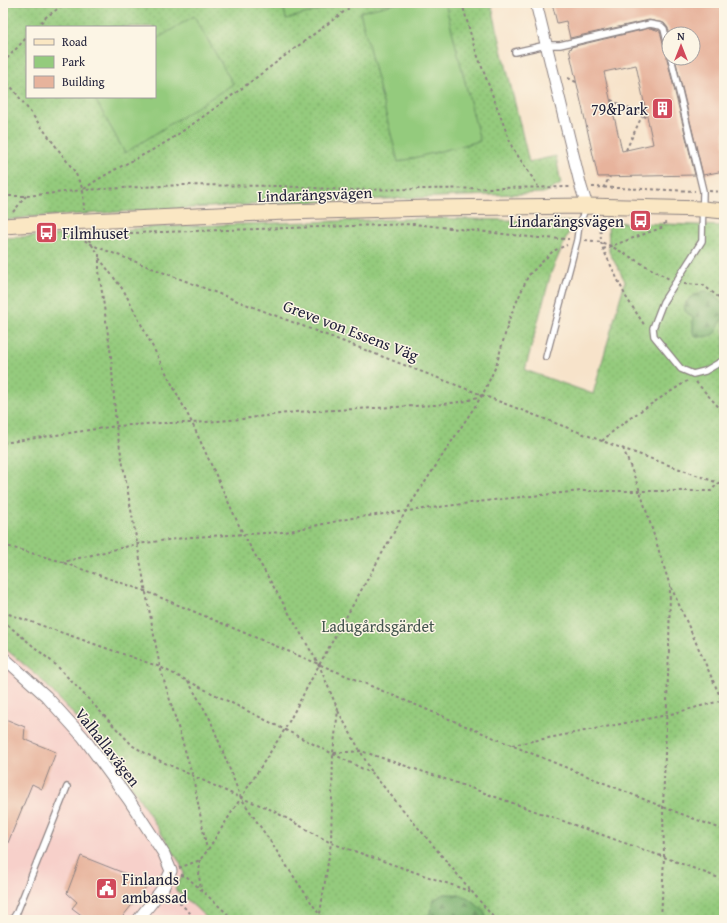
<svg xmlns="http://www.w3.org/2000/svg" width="727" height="923" font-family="'Gentium Book Plus',serif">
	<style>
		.built { fill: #f7d0ca }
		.green { fill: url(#green-dots); stroke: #5b765c; fill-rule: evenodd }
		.forest { fill: url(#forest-firs); stroke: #4c6854 }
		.pitch { fill: #94cb7d; stroke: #5b765c }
		.building { fill: #e7b39c; fill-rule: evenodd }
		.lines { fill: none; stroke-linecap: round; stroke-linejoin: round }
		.lane-casing { stroke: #8c8282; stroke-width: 8 }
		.street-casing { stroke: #8c8282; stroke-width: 13 }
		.secondary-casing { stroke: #8c8282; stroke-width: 17 }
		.path { stroke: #8c8282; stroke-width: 2; stroke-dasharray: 3 3; stroke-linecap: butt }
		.lane { stroke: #fff; stroke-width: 5.5 }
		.street { stroke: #fff; stroke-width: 11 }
		.secondary { stroke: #fae7c3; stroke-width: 15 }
		.labels { text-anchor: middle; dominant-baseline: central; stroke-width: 3; stroke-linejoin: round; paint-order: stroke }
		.poi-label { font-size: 16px; fill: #22223b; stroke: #fcf5e5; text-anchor: end }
		.street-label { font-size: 16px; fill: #22223b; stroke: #fcf5e5 }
		.park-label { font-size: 16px; fill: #44554f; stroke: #fcf5e5 }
	</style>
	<defs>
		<pattern id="green-dots" width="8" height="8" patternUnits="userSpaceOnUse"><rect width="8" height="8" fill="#94cb7d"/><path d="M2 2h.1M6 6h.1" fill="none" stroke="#7fae6d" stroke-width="1.8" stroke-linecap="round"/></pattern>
		<pattern id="forest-firs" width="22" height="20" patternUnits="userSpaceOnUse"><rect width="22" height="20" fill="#77af6c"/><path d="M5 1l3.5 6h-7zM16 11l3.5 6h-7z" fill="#618e5a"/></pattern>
	</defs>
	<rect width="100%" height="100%" fill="#fcf5e5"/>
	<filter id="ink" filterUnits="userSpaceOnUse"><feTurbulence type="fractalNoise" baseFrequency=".025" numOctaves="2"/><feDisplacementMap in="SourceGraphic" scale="8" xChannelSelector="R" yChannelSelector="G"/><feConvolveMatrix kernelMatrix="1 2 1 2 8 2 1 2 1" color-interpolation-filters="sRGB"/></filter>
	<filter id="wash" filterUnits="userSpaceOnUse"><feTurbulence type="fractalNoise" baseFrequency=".012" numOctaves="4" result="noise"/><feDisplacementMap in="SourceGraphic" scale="16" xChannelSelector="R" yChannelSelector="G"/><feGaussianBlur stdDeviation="0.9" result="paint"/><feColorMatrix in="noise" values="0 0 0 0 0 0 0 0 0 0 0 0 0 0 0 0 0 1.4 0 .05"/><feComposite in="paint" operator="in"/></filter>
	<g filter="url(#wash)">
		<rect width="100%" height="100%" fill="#f7e3ca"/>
		<path class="built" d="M3,647L39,677L88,730L125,776L180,863L208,920H3Z"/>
		<path class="green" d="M3,3H491L529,162L556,156L561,184L543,193L283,203L29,217L3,221ZM27,27H155V97H27Z
			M433,218L573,222L551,273L525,370L593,394L625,281L609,252L608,222L724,226V920H208L206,917L175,889L184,873L180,863L125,776L88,730L39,677L3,647V238L60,235L155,227Z"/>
		<path class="forest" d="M703,291L711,293L724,305V318L722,319C714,337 715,336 696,337L693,333V318L685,311C683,299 694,296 703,291Z
			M443,894C460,894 466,894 478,906C482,909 484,911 486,916L484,920H429L428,918L434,900Z"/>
		<path class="pitch" d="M283,3H346L286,19Z
			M397,3H445L480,141L398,162L360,12Z
			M194,16L233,84L125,153L94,97H155V40Z"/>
		<g id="blocks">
			<path class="building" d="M552,3H724V171L703,175L675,58H693V34H670L668,28L664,23L649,20L570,38L566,21L557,23Z
				M650,28L660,31L665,51L667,54V59L695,175L598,177L569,49L572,48L571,47ZM636,65L653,144L622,151L604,72Z
				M3,718L25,727L24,739L56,752L42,789L32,784L3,855Z
				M81,856L149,883L120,920H88L72,908L77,902L67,893Z"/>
		</g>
	</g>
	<g filter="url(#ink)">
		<use href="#blocks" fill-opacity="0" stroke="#8c8282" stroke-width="1"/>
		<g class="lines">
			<defs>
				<path id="lane" d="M515,52L546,45H560L650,24L661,26L664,29L669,50
					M671,58L703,191L702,241L663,302L653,328L654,336L681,369L693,374L705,371L724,360
					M546,357L577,240L579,225L586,207
					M12,920L17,912L67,787"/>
				<path id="street" d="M536,3L581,187L587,206
					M3,657L46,696L83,737L129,800L164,854L171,871L163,888L138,920"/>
				<path id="secondary" d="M3,226L67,222L285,212L428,208L587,206L703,209L724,211"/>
			</defs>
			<use href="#lane" class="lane-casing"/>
			<use href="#street" class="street-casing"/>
			<use href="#secondary" class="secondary-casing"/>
			<path class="path" d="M462,3L474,46L512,147L538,186
				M37,27L46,17L66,3
				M3,63L27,37
				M568,78L576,82
				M3,79L13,89L75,172L83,190L84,210
				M611,100L648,118
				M626,150L642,116
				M592,187L695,191
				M603,188L610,177
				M84,189C111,169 143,157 171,139C233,97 291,50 352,6L365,3
				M709,191L724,192
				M3,196H26L83,190L181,185L280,186L347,190L571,187
				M13,212L26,196
				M600,218L601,242L603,249L626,297L645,326
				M86,234L91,244L99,254V271L111,356L116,426L146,593L160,667L193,777L207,850
				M100,234L414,224L539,238L569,239
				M74,235L97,247L602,441L724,485
				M585,240L601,242L611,246L669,279
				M603,249L661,228L667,221
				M99,258L124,291L192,423L243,534L319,665L338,710L333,753L331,843L319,920
				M684,284L703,285L721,299L724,300
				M696,382L724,413
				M602,441C628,417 658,400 687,381
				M3,443L116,426L162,423H192L242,419L295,412L435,405L467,401L482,395
				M623,448L640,491L670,586L669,650L663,807L664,857L661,920
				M3,545L63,562L137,544L191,537L285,532L352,518L502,499L581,491H711L718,483
				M64,563L145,591L511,745L663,807L724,830
				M671,587L724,705
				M3,612L160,667L373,774L494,918L498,920
				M3,621L56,665L133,746L152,757L241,798L268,808L331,843L472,892
				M188,681L210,719L241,798L323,920
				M338,711L373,774
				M512,745L667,715L724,700
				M334,753L361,751L451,781L664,857L724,880
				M200,860L199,876L201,889
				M179,868L200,860L207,851L285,729L319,665L406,511L483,394L496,366L510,317L528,276L553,251L567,245
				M181,875L186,876L234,920
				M171,894L190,913L193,920"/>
			<use href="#lane" class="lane"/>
			<use href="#street" class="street"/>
			<use href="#secondary" class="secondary"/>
		</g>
	</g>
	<defs>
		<symbol id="building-square" viewBox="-11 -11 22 22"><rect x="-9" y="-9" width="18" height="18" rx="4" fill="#d1495b" stroke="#fcf5e5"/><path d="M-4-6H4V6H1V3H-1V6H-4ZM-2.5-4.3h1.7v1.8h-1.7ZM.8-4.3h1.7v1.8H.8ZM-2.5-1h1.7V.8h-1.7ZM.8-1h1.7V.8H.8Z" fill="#fff"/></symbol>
		<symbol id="bus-square" viewBox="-11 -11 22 22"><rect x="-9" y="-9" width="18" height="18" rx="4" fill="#d1495b" stroke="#fcf5e5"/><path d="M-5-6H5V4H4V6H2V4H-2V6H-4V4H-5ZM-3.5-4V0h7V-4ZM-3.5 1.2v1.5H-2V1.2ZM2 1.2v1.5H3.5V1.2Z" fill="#fff"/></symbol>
		<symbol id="civic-square" viewBox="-11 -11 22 22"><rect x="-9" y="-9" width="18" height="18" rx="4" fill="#d1495b" stroke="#fcf5e5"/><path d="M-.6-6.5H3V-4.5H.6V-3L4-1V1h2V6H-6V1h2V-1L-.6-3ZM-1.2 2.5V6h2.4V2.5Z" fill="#fff"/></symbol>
	</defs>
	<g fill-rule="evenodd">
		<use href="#building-square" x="650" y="96" width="25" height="25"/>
		<use href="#bus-square" x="628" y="208" width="25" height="25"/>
		<use href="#bus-square" x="34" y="220" width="25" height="25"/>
		<use href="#civic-square" x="94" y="876" width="25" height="25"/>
	</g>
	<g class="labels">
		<g class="poi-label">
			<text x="648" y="109">79&amp;Park</text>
			<text x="624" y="221">Lindarängsvägen</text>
			<text x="62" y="233" text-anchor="start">Filmhuset</text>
			<text x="122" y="879" text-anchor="start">Finlands<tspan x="122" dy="18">ambassad</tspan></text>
		</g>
		<g class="street-label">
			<text transform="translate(315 194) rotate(-2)">Lindarängsvägen</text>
			<text transform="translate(351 330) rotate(21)">Greve von Essens Väg</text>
			<text transform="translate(108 747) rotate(52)">Valhallavägen</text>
		</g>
		<g class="park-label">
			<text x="378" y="626">Ladugårdsgärdet</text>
		</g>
	</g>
	<rect width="727" height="923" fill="none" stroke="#fcf5e5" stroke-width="16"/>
	<rect x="26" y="26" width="130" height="72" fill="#fcf5e5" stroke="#a5a1a1"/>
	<rect x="34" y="39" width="20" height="6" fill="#fae7c3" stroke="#a5a1a1"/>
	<text x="62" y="46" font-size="12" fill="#22223b">Road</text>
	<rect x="34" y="56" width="20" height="12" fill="#94cb7d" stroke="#a5a1a1"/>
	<text x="62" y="66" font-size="12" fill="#22223b">Park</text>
	<rect x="34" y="76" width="20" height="12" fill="#e7b39c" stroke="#a5a1a1"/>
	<text x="62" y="86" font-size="12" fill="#22223b">Building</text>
	<g transform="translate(681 46)"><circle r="19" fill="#fcf5e5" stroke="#a5a1a1"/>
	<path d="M0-3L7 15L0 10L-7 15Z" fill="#d1495b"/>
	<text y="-6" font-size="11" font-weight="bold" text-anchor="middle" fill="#22223b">N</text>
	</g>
</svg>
